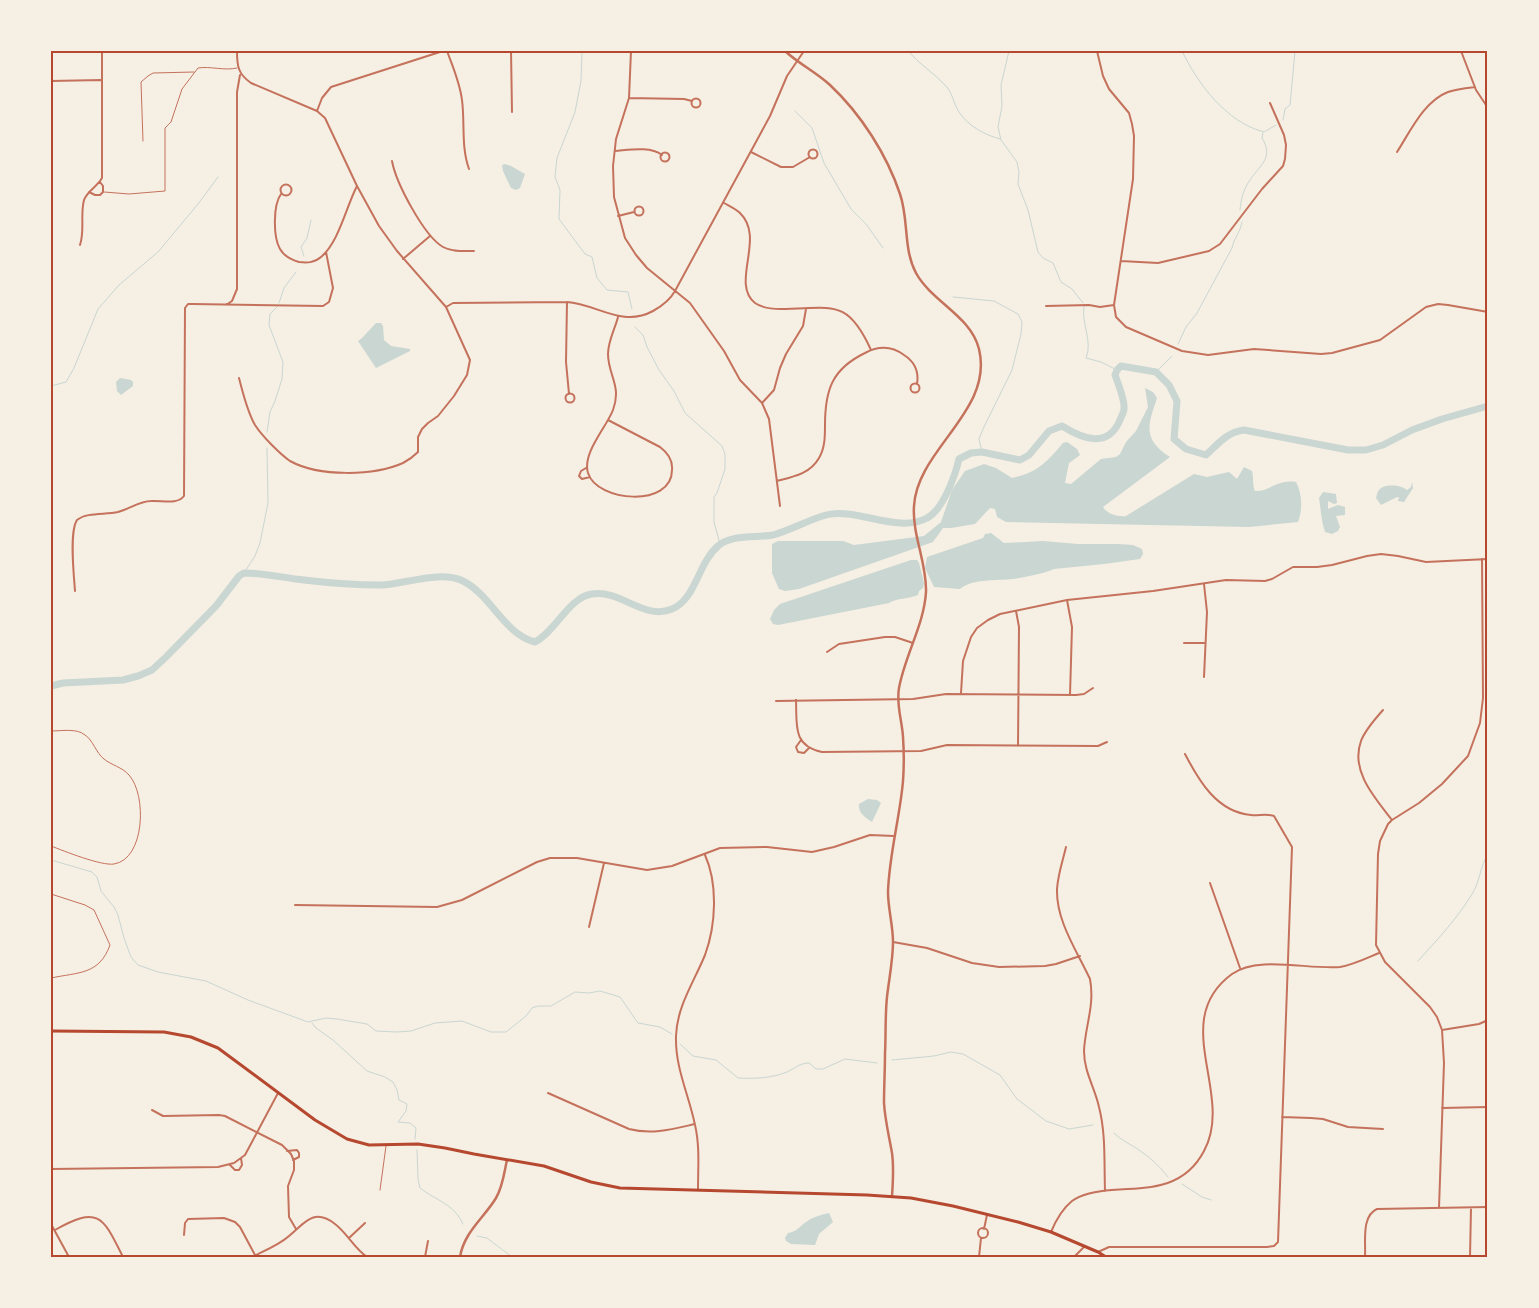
<svg xmlns="http://www.w3.org/2000/svg" width="1539" height="1308" font-family="Commissioner,sans-serif">
	<style>
		.water { fill: #c9d6d2 }
		.lines { fill: none; stroke-linecap: round; stroke-linejoin: round }
		.stream { stroke: #c9d6d2; stroke-width: 1 }
		.river { stroke: #c9d6d2; stroke-width: 7 }
		.service { stroke: #c5725c; stroke-width: 1 }
		.minor { stroke: #c5725c; stroke-width: 2 }
		.tertiary { stroke: #c5725c; stroke-width: 2.5 }
		.secondary { stroke: #b5482f; stroke-width: 3 }
		.neatline { fill: none; stroke: #b5482f; stroke-width: 2 }
	</style>
	<rect width="100%" height="100%" fill="#f6efe4"/>
	<path class="water" d="M505,164L511,166L525,174L520,188L516,190L511,188L503,171L502,165Z
		M376,323H381L383,326L384,340L391,346L410,349V351L376,368L358,341L362,338Z
		M120,378L131,380L133,382V386L121,395L117,391L116,382Z
		M1145,388L1153,392L1157,398C1148,425 1142,439 1170,457L1103,507C1107,514 1118,517 1126,516L1194,474L1207,477L1229,472L1237,479L1244,467L1252,471C1254,478 1252,485 1255,491C1269,492 1277,479 1296,482C1302,493 1303,509 1298,522L1249,527L1006,522L997,517L995,509L990,508L975,524L951,528H943L933,542L799,589L785,591L779,589L772,573V544L778,541H843L854,545L924,536L941,522L952,490L965,471L984,464L996,468L1012,478C1037,473 1047,462 1063,443L1067,442L1077,449L1080,455L1069,463L1065,483L1071,484L1101,459L1116,457L1120,454L1126,442L1136,431L1148,407Z
		M1412,482L1413,488L1404,502L1398,501V499L1400,498L1397,497L1381,505L1376,498C1377,495 1377,492 1379,490C1384,483 1402,485 1407,490L1411,487Z
		M1323,492L1336,494L1337,503L1334,504L1328,501V509L1338,505L1345,507V515L1336,516L1340,527L1338,531L1332,534L1325,532C1321,520 1321,510 1319,498Z
		M991,533L1004,543L1043,541L1078,544H1117L1133,545L1142,549L1143,554L1140,559L1104,564L1054,569C1042,574 1026,577 1013,579C997,581 973,578 960,589L934,587L925,568L927,557L983,538L985,534Z
		M911,560H917L919,563L924,583L923,588L919,591L918,595C909,599 896,598 889,603L778,625L773,624L770,619L774,610L780,604Z
		M868,799L877,800L881,803L872,822C865,817 858,813 859,804Z
		M829,1213L833,1222L819,1234L815,1245L791,1244L786,1241L785,1238L788,1233C796,1232 799,1227 806,1222C813,1217 820,1215 829,1213Z"/>
	<g class="lines">
		<path class="stream" d="M582,51L581,81L575,112L557,158L555,177L560,190L559,219L585,254L592,257L597,278L607,290L628,292L632,309
			M908,51C919,64 934,73 945,85C953,93 953,103 959,112C968,126 985,135 1000,139
			M1009,51L1001,85L1002,106L998,127L1001,140L1017,162L1019,172L1018,184L1028,210L1038,252L1043,258L1053,263L1061,282L1072,289L1083,303
			M1182,51C1198,84 1226,122 1264,132L1276,125
			M795,111L812,128L824,163L851,209L866,224L883,248
			M1283,120L1285,109L1290,105L1295,51
			M1240,210C1241,200 1243,191 1248,183C1258,166 1275,159 1262,138L1263,133
			M304,256L301,247L307,238L311,220
			M953,297L994,301L1018,314L1022,322L1021,334L1012,370L983,429L979,439L982,452
			M279,303L284,288L296,272
			M1084,307C1081,323 1093,341 1086,358L1101,362L1115,369L1121,366
			M635,327L643,335L647,347L659,370L674,391L685,413L722,446L725,454V469L717,493L714,497V522L720,544
			M1178,344L1186,327L1197,313L1232,248C1234,238 1240,233 1242,222
			M1156,372L1172,356
			M51,386L66,382L74,368L98,309L119,285L158,252L198,204L218,177
			M267,432L270,412L275,401L282,379L283,362L269,325L270,314L277,307
			M244,573L255,556L260,543L268,503L267,448
			M51,860L92,872L97,877L101,891L114,907L118,915L124,938L131,957L138,965L158,972L206,981L248,1000L308,1022L326,1018L337,1019L367,1024L376,1031L397,1032L411,1031L435,1023L462,1021L491,1032H506L526,1016L532,1008L538,1006H551L575,992L589,993L600,991L620,997L638,1023L660,1027L672,1034
			M1418,961C1437,940 1457,919 1472,894C1480,882 1480,866 1488,854
			M312,1023L316,1028L333,1040L367,1071L385,1077L393,1082L397,1090L399,1100L407,1104L406,1111L398,1122L410,1123L416,1128L415,1139
			M680,1044L693,1056L716,1060L738,1078C753,1079 773,1078 787,1072C794,1069 800,1063 809,1063L816,1069H823L845,1059L877,1063
			M892,1060L934,1056L951,1052L963,1054L1000,1075L1017,1099L1046,1121L1069,1129L1093,1125
			M1114,1133C1119,1138 1124,1141 1131,1145C1145,1153 1158,1164 1168,1177
			M417,1150L418,1179L420,1188C437,1201 454,1204 463,1224
			M1182,1184L1202,1197L1211,1200
			M477,1236L487,1238L512,1257"/>
		<path class="river" d="M51,686L63,683L123,680L138,676L152,670L166,657L216,606L239,576L244,573C264,573 284,578 304,580C329,583 356,585 381,585C405,584 441,570 463,581C491,595 504,634 535,642C556,631 569,597 592,594C620,589 644,621 672,609C696,599 698,563 718,546C731,534 756,538 773,535C791,530 808,520 826,515C856,507 898,534 927,518C943,510 955,476 959,459L971,453L982,452L1020,460L1029,455L1049,431L1062,426C1083,439 1108,449 1120,420C1121,417 1124,412 1124,409C1125,401 1118,383 1115,375L1117,370L1121,366L1156,372L1169,385L1177,401L1174,439L1186,449L1206,455C1218,444 1227,432 1244,430L1348,450H1366L1383,445L1412,430L1442,419L1488,406"/>
		<path class="service" d="M143,141L141,82L148,76L153,73L194,72
			M104,192L129,194L165,191V128L171,122L182,89L198,68C211,66 224,71 237,68
			M51,731C61,731 77,728 85,735C93,740 96,753 104,759C111,765 122,767 129,775C147,795 145,859 114,864C101,866 64,851 51,846
			M51,894L85,905L94,910L110,945C99,975 79,972 51,978
			M380,1190L386,1146"/>
		<path class="minor" d="M237,51C237,66 238,74 251,83L317,111L325,118L357,186L379,226L397,251L446,307L470,360L467,375L454,396L438,416L428,423L422,429L418,437V452C414,456 409,460 403,463C374,476 319,477 290,461C280,454 262,436 255,425C247,411 243,393 239,378
			M447,51C453,67 460,83 462,100C465,123 461,147 469,169
			M511,51L512,112
			M631,51L629,98L616,139L613,166L614,197L625,238L636,255L647,268L690,303L724,351L740,380L762,403L769,419L780,506
			M1097,51L1103,76L1109,89L1129,113L1132,124L1134,136L1133,179L1114,305L1116,317L1126,327L1182,351L1208,355L1254,349L1321,354L1332,353L1380,340L1426,307L1438,304L1448,305L1488,312
			M1461,51L1476,90L1488,108
			M51,81L101,80
			M629,98L684,99L692,101
			M691.5 103a4.5 4.5 0 1 1 9 0a4.5 4.5 0 1 1-9 0Z
			M317,111L322,98L331,87L443,51
			M808.5 154a4.5 4.5 0 1 1 9 0a4.5 4.5 0 1 1-9 0Z
			M615,151C629,150 650,146 662,155
			M751,152L781,167H793L810,157
			M1397,152C1410,132 1424,101 1448,92C1456,89 1466,88 1475,87
			M660.5 157a4.5 4.5 0 1 1 9 0a4.5 4.5 0 1 1-9 0Z
			M392,161C396,183 424,236 443,247C452,252 464,251 474,251
			M280.5 190a5.5 5.5 0 1 1 11 0a5.5 5.5 0 1 1-11 0Z
			M89,192L95,195H100L103,192V186L100,182
			M281,194C273,205 273,237 280,249C284,256 292,260 299,262C307,263 314,263 321,257C339,242 346,207 357,186
			M724,203C729,206 736,209 740,213C766,238 730,283 755,303C762,308 773,309 781,309C832,309 847,297 871,350
			M634.5 211a4.5 4.5 0 1 1 9 0a4.5 4.5 0 1 1-9 0Z
			M618,216L634,212
			M80,245C85,230 80,215 84,200C87,191 97,187 102,178V51
			M403,259L430,236
			M1121,261L1158,263L1209,251L1220,244L1262,189L1283,166L1285,159L1286,145L1284,135L1270,103
			M567,302L566,362L569,394
			M226,305L232,301L237,289V92L240,75
			M1046,306L1089,305L1100,307L1114,305
			M446,307L453,303L567,302C597,304 622,328 653,311C662,306 670,300 675,291L770,116L787,76L804,51
			M910.5 388a4.5 4.5 0 1 1 9 0a4.5 4.5 0 1 1-9 0Z
			M565.5 398a4.5 4.5 0 1 1 9 0a4.5 4.5 0 1 1-9 0Z
			M762,403L774,390L780,368L786,354L803,326L806,309
			M608,420L660,447C668,453 673,460 672,470C672,508 597,502 588,473C582,453 606,428 613,410C622,386 608,375 608,354C608,341 615,329 618,317
			M586,468L581,471L579,476L582,479L590,477
			M777,481C793,477 810,474 819,458C825,448 825,436 825,425C825,390 832,369 865,353C878,346 892,346 904,355C915,362 919,372 917,384
			M1204,584L1207,612L1204,677
			M75,591C74,576 69,532 77,520C87,512 105,515 118,512C129,509 140,501 151,501C162,500 177,505 184,496L185,308L188,304H193L323,306L329,302L333,288L326,252
			M1067,600L1072,627L1070,695
			M1016,611L1019,627L1018,746
			M1184,643H1204
			M827,652L839,644L885,637H895L913,643
			M961,693L963,661L971,637L977,628L988,620L1000,614L1067,600L1153,591L1226,580L1265,581L1272,579L1293,567H1317L1332,565L1367,556L1381,554L1398,556L1426,562L1488,559
			M796,700C797,724 792,746 822,752L921,751L947,745L1098,746L1107,742
			M776,701L913,699L946,694L1076,695L1084,694L1093,688
			M1383,710C1375,719 1365,730 1361,741C1350,771 1375,798 1392,820
			M801,740L796,747L798,752L804,753L809,748
			M1066,847C1063,860 1058,874 1057,889C1056,921 1077,951 1090,979C1095,1006 1085,1026 1084,1051C1084,1072 1095,1088 1099,1107C1106,1134 1104,1163 1105,1191
			M1210,883L1240,968
			M295,905L437,907L462,900L537,862L550,858H577L647,870L672,866L720,848L767,847L812,852L834,847L870,835L894,836
			M589,927L604,863
			M893,942L927,948L972,963L999,967L1045,966L1056,964L1080,956
			M1442,1030L1479,1024L1488,1020
			M548,1093L629,1129C652,1135 673,1129 695,1124
			M1442,1108L1488,1107
			M152,1110L163,1116L219,1115L225,1116L282,1145L291,1154L294,1161V1170L288,1186L289,1217L296,1229
			M1282,1117L1311,1118L1323,1119L1348,1127L1383,1129
			M287,1151L297,1150L299,1153V1157L293,1160
			M230,1165L235,1170H239L242,1165L241,1158
			M51,1169L218,1167L234,1163L245,1155L278,1093
			M698,1189C698,1168 700,1146 695,1125C689,1095 675,1068 676,1036C677,1006 694,982 705,955C716,925 718,884 705,855
			M1439,1208L1444,1063L1442,1030L1437,1017L1430,1007L1385,962L1376,945L1378,854L1380,841L1388,824L1392,820L1419,803L1442,784L1468,756L1480,723L1483,698L1482,559
			M51,1224L69,1257
			M978 1233a5 5 0 1 1 10 0a5 5 0 1 1-10 0Z
			M984,1229L987,1215
			M55,1230C99,1205 103,1217 123,1257
			M1051,1232C1056,1220 1062,1209 1072,1201C1083,1193 1098,1191 1112,1190C1149,1188 1184,1189 1204,1151C1235,1094 1168,1021 1232,974C1258,955 1309,970 1340,967C1353,965 1367,958 1379,953
			M184,1235L185,1223L188,1219L224,1218L235,1222L240,1227L255,1255
			M349,1238L365,1223
			M1098,1252L1109,1247H1267L1274,1246L1278,1242L1292,847L1274,816C1266,813 1259,816 1251,815C1217,812 1199,781 1185,754
			M252,1257C264,1251 279,1245 289,1236C304,1224 313,1207 335,1224C347,1233 354,1248 367,1257
			M425,1257L428,1241
			M979,1257L981,1238
			M1074,1257L1085,1246
			M1365,1257C1366,1242 1361,1216 1377,1209L1488,1207
			M1470,1257L1471,1208"/>
		<path class="tertiary" d="M785,51C799,64 816,72 830,85C861,114 887,155 900,194C909,220 903,249 916,273C932,302 971,316 979,349C994,411 917,449 914,506C912,535 927,563 926,592C924,625 905,655 899,688C896,705 902,720 903,737C904,751 904,767 903,781C900,817 889,855 888,892C888,909 893,925 893,942C893,960 889,979 887,997C885,1016 886,1035 885,1053C885,1070 884,1087 884,1103C885,1120 889,1136 892,1153C894,1167 893,1182 892,1196
			M460,1257C464,1232 484,1218 496,1198C503,1186 504,1173 507,1160"/>
		<path class="secondary" d="M51,1031L164,1032L191,1037L218,1048L315,1120L347,1139L369,1145L418,1144L445,1148L474,1154L544,1166L591,1182L620,1188L867,1195L911,1198L953,1206L1018,1222L1051,1232L1098,1252L1106,1257"/>
	</g>
	<rect width="1539" height="1308" fill="none" stroke="#f6efe4" stroke-width="105"/>
	<rect x="52" y="52" width="1434" height="1204" class="neatline"/>
</svg>
